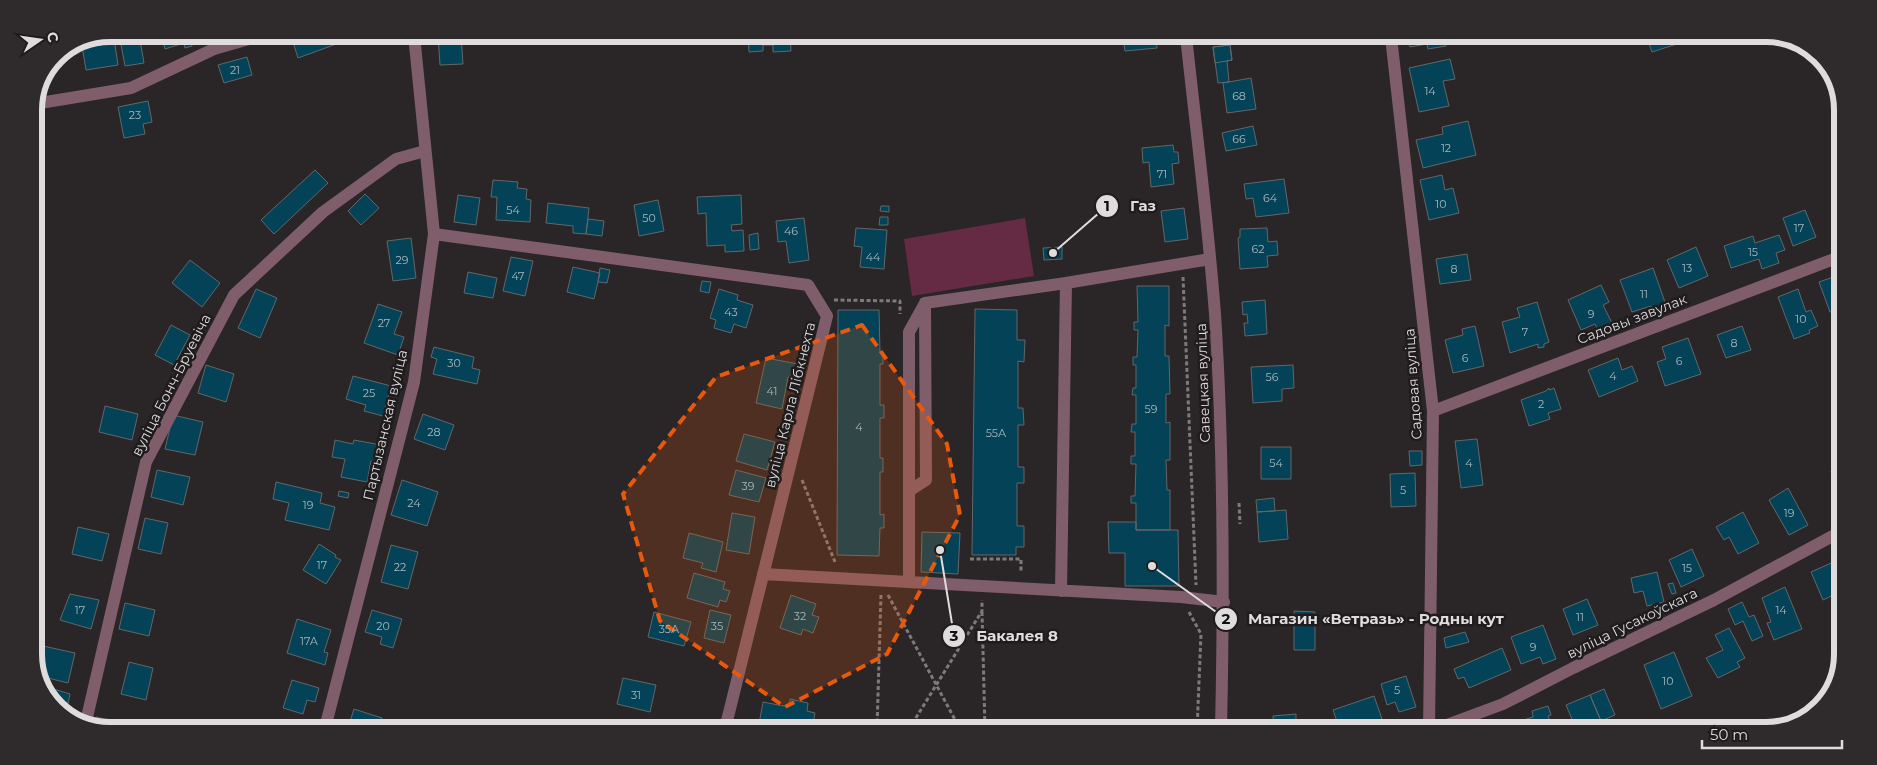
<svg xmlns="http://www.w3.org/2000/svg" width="1877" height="765" font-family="Montserrat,sans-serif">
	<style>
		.green { fill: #662b44 }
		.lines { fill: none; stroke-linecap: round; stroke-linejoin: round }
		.stream { stroke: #5e434f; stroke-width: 5.5 }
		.building { fill: #044357; stroke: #626769 }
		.path { stroke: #7e7a7c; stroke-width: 3; stroke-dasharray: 4 2.5; stroke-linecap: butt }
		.minor { stroke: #805d6a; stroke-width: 12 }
		.marked { fill: #e8590c; fill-opacity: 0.2; stroke: #e8590c; stroke-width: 4; stroke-dasharray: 10 6; stroke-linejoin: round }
		.labels { text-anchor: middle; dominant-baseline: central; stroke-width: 5; stroke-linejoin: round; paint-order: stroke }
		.number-label { font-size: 11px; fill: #a8b6bc }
		.street-label { font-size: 14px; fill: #dfdcdd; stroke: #201c1d }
		.rim { fill: none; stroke: #dfdcdd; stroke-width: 6 }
		.leader { fill: none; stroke: #dfdcdd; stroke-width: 2 }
		.callout-dot { fill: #dfdcdd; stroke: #201c1d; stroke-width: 2 }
		.mark-label { font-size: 15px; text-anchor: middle; font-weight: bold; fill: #111 }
		.callout-label { font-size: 15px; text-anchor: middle; font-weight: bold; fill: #dfdcdd; stroke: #201c1d; stroke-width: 5; stroke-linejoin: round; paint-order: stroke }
	</style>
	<rect width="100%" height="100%" fill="#2a2527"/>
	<path class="green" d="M1025,218L1034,276L912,296L904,239Z"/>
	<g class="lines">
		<path class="stream" d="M1838,148L1843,157"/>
	</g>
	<path class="building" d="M119,34H139L144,63L125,66Z
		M161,34H189L192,46L185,48L184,43L165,49Z
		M303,34H349L350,39L298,58L292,39Z
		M438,35H461L463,64L440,65Z
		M686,35H721V39L686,36Z
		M748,35H790L791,51L773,52V45H763V51L749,52Z
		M1123,36H1156L1157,48L1125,51Z
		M1408,37H1444L1446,46L1428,49L1427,44L1410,47Z
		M114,38L118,65L86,70L82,46L90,42Z
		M1647,38H1679L1680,43L1652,52Z
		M1230,45L1232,60L1215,63L1213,47Z
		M1230,45L1232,60L1227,61L1229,82L1218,83L1213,47Z
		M247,57L252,75L224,83L218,65Z
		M1450,59L1455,79L1443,81L1449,106L1419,112L1409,68Z
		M1251,78L1256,109L1227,113L1223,83Z
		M148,101L152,122L143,124L145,134L124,138L118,107Z
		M1468,121L1476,155L1423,168L1416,140L1443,134L1442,127Z
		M1253,126L1257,145L1226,151L1222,133Z
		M1173,145L1174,152H1178L1179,163L1172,164L1174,184L1151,187L1149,162L1143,163L1142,148Z
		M315,170L328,183L274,234L261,220Z
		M1442,175L1445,190L1453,188L1459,213L1429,220L1420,180Z
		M1284,179L1289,213L1256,217L1253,198L1246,199L1244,184Z
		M493,180L518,182L517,188L527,189L526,199L531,200L530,222L496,220L497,197H491Z
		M365,194L379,208L361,225L348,211Z
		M458,195L480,198L476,225L454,222Z
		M741,195L742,224L731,225L732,231L743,230L744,251L725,252V245L707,246L706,213L698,214L697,197Z
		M658,200L664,231L639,236L634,205Z
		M548,203L589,208L586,234L573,233V226L546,223Z
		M881,206H889V212L880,211Z
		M1184,208L1188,239L1165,242L1161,211Z
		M1805,210L1816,237L1793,246L1783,218Z
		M880,217H888V225H879Z
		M804,218L809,260L789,263L786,241L778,242L776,221Z
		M588,219L604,221L602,236L586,234Z
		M856,228L887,230L884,269L860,267L862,247L854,246Z
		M1267,228L1268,242L1277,241L1278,255L1267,256L1268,267L1240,269L1238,238L1240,237V229Z
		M758,233L759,249L750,250L749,235Z
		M1779,235L1785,250L1776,253L1779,263L1762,269L1759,259L1731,268L1724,246L1753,236L1755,243Z
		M411,238L416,278L393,281L387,241Z
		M1062,247V259L1044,260L1043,248Z
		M1696,247L1708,276L1679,288L1667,260Z
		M1467,254L1471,280L1440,284L1436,259Z
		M511,257L533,261L525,296L503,291Z
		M190,260L220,283L202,307L172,283Z
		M573,267L600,273L594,299L567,292Z
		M600,268L610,270L607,283L598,282Z
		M1653,268L1667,308L1654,313L1651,306L1632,312L1620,280Z
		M468,272L497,278L493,298L464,293Z
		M1842,274V308L1830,312L1819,282Z
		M702,281L711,282L709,293L700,291Z
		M1601,285L1609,302L1603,305L1612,323L1598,330L1595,324L1581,330L1568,300Z
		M1137,286H1169V326L1165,325V356H1169L1170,394H1166V423L1170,422V460H1166L1167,490H1170V530H1136V503H1131V496H1135L1136,464H1131V456H1135V432H1131L1132,424H1136V395H1132L1133,388H1136V365H1133V357H1137L1138,330H1134V322H1138Z
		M256,289L277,298L260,338L238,328Z
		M719,289L738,295L737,300L753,305L746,328L734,324L731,333L714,328L716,320L710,318Z
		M1798,289L1806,312L1811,310L1818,326L1809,330L1810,333L1794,339L1778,297Z
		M1265,300L1267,334L1245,336L1244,323H1248L1247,314L1243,315L1242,302Z
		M1537,302L1549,342L1544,344V347L1538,348V344L1510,353L1502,322L1520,317L1517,308Z
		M378,304L402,312L394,334L404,337L398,355L364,343Z
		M975,309L1017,310V340H1025L1024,362L1018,361V408H1023L1024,425H1018V467H1024V483H1017V526H1024V547H1016V555H972Z
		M838,310H879L880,352L883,353V364H880V405H884V418H880V458H883V472H880V515L884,514V528H880L879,556L837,555Z
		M171,325L190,335L174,365L155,355Z
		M1475,326L1484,366L1453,373L1445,340L1463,335L1462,329Z
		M1742,326L1751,350L1726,358L1717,335Z
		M1688,338L1701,374L1665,386L1657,362L1666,359L1662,347Z
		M434,347L474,357L472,368L480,370L477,384L433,374L437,359L431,357Z
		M766,358L798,364L795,379L788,377L782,409L756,403Z
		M1618,358L1622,370L1632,366L1638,381L1599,397L1588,370Z
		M206,365L234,374L226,402L198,393Z
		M1293,365L1294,388L1282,389V401L1253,403L1251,367Z
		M353,376L391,386L383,416L364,411L366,405L346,399Z
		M1549,388V390L1554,388L1561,409L1548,413L1550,419L1529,426L1521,400L1546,391Z
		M105,406L138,414L132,440L99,432Z
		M423,414L454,425L445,450L414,439Z
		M173,415L203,422L195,455L165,449Z
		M744,434L775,442L767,470L736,461Z
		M1477,439L1483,485L1461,488L1455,441Z
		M335,440L353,444L354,440L381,445L377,463L371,461L367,482L341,477L345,459L332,457Z
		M1261,447H1291V479H1261Z
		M1409,451H1422V465L1410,466Z
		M1841,469L1840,506H1839L1831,471Z
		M157,470L190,477L183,505L151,497Z
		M736,470L766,478L759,502L729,495Z
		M1415,473L1416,506L1391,507L1390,474Z
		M402,480L438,492L427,526L391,515Z
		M276,482L322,493L320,503L335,507L329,530L285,520L289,503L273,499Z
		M1788,488L1808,525L1789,535L1769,500Z
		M339,491L349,493L348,498L338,496Z
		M1274,498L1275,511L1257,512L1256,500Z
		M1286,510L1288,539L1259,542L1257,512Z
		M1743,512L1759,543L1738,554L1729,537L1724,540L1716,527Z
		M732,513L755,517L749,554L726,550Z
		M145,518L168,523L161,554L138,549Z
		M1108,522H1136V530H1178L1179,586H1125V553H1109Z
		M78,527L109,534L102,561L72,554Z
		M922,532L960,533L958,574L921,572Z
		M689,533L723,542L716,572L701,568L703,563L683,558Z
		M319,544L336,555L335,557L341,560L326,584L303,570Z
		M391,545L418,552L408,589L381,582Z
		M1692,549L1704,576L1681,587L1669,560Z
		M1838,560L1840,564V592L1823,600L1811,572Z
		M1657,572L1664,602L1647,606L1643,591L1634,593L1631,578Z
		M694,573L725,582L723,589L730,591L726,602L720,600L718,607L687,598Z
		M1673,583L1676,593L1672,594L1668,584Z
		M1785,587L1802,629L1774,640L1767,623L1771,622L1762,598Z
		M70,594L99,600L91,629L60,620Z
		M791,595L816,604L812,615L819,617L813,633L803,629L801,635L780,628Z
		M1587,599L1598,625L1573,635L1563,609Z
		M1742,602L1749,617L1754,615L1763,636L1752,641L1743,621L1735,625L1728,609Z
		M125,603L155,610L149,636L119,629Z
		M372,610L402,619L393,648L380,644L382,637L365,632Z
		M710,610L731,615L724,643L704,638Z
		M1294,611L1315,612V650H1294Z
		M654,612L691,622L684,646L648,637Z
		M297,619L331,630L324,652L328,653L325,665L287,653Z
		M1543,625L1556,659L1543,664L1540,657L1521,664L1511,637Z
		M1729,628L1745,658L1737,662L1740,667L1718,678L1706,658L1723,650L1715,635Z
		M1465,632L1469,642L1446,648L1444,638Z
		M34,644L75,653L68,683L40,676L34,660Z
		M1502,648L1511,670L1469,688L1464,677L1458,679L1454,669Z
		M1674,652L1692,696L1661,709L1644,665Z
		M129,662L153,668L146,700L121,694Z
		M1406,676L1416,707L1399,712L1395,702L1387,705L1381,684Z
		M623,678L656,685L650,712L617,704Z
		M292,680L319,688L315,702L307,700L303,714L283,708Z
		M47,687L70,694L66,713L50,701L46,691Z
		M1604,689L1615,715L1601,721L1590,695Z
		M1590,695L1601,721L1577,731L1566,705Z
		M1374,696L1382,719L1349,730H1340L1333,710Z
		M790,699L808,703L807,711L815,713L812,729H783L759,724L763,702L789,707Z
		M1548,706L1551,715L1548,716L1553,729L1558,727L1559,731H1520L1517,722L1533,717L1532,711Z
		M354,709L382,718L379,728H348Z
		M1296,714V722H1306V730H1274L1273,716Z
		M96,717L118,722L117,727H93Z
		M1382,719L1386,727L1375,730L1372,722Z
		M686,723L704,729H684Z"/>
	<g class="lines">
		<path class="path" d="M1183,277L1196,585
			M834,300L900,301V314
			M802,480L835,562
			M1239,503L1240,524
			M970,559H1021V573
			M888,595L960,729
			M982,612L985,729
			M1189,612L1201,634L1197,730
			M877,729L881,594
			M909,729L982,611V600"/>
		<path class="minor" d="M1186,36C1196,129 1208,222 1215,314C1224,453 1224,592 1221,730
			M1391,37L1433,411L1429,730
			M34,104L131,88L214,49L266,34
			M434,234L808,285L827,316L725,729
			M1433,411L1842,256
			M909,491V332L924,305
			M763,574L1181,597L1224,602
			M909,582V491L926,480L925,303L1066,283L1210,259
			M1061,591L1066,283
			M85,726L146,462L234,295L323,212L396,159L425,151
			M325,728L414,382L434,234L414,35
			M1433,730L1503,704L1573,668L1714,600L1840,532"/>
	</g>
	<path class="marked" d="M862,325L947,444L960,515L887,654L785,707L660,621L623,494L716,377Z"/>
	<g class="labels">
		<g class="number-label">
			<text x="235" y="70">21</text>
			<text x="1430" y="91">14</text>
			<text x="1239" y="96">68</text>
			<text x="135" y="115">23</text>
			<text x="1239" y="139">66</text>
			<text x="1446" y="148">12</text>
			<text x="1162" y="174">71</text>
			<text x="1270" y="198">64</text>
			<text x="1441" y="204">10</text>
			<text x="513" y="210">54</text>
			<text x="649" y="218">50</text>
			<text x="1799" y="228">17</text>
			<text x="791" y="231">46</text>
			<text x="1258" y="249">62</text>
			<text x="1753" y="252">15</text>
			<text x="873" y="257">44</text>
			<text x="402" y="260">29</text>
			<text x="1687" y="268">13</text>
			<text x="1454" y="269">8</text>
			<text x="518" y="276">47</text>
			<text x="1644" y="294">11</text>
			<text x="731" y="312">43</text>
			<text x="1591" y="314">9</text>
			<text x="1801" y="319">10</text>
			<text x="384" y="323">27</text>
			<text x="1525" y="332">7</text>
			<text x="1734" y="343">8</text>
			<text x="1465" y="358">6</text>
			<text x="1679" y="361">6</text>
			<text x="454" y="363">30</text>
			<text x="1613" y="376">4</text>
			<text x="1272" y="377">56</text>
			<text x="772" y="391">41</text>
			<text x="369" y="393">25</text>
			<text x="1541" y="404">2</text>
			<text x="1151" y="409">59</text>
			<text x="859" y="427">4</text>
			<text x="434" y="432">28</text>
			<text x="996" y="433">55А</text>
			<text x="1276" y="463">54</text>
			<text x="1469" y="463">4</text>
			<text x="748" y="486">39</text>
			<text x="1403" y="490">5</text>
			<text x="414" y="503">24</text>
			<text x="308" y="505">19</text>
			<text x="1789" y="513">19</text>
			<text x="322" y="565">17</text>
			<text x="400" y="567">22</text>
			<text x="1687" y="568">15</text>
			<text x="80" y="610">17</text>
			<text x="1781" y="610">14</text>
			<text x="800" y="616">32</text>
			<text x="1580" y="617">11</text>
			<text x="383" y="626">20</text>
			<text x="717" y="626">35</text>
			<text x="669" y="629">35А</text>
			<text x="309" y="641">17А</text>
			<text x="1533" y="647">9</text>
			<text x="1668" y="681">10</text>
			<text x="1397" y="690">5</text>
			<text x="636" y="695">31</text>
		</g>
		<g class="street-label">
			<text transform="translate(1632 319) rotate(-21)">Садовы завулак</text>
			<text transform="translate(1203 383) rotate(-92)">Савецкая вуліца</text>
			<text transform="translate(1413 384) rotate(-94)">Садовая вуліца</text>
			<text transform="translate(171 385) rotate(-63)">вуліца Бонч-Бруевіча</text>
			<text transform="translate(790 405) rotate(-76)">вуліца Карла Лібкнехта</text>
			<text transform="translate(385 425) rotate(-77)">Партызанская вуліца</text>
			<text transform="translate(1632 623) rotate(-26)">вуліца Гусакоўскага</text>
		</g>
	</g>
	<path d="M0 0H1877V765H0ZM110 42H1766A68 68 0 0 1 1834 110V654A68 68 0 0 1 1766 722H110A68 68 0 0 1 42 654V110A68 68 0 0 1 110 42Z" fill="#2f2b2c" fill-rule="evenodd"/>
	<path class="rim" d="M110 42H1766A68 68 0 0 1 1834 110V654A68 68 0 0 1 1766 722H110A68 68 0 0 1 42 654V110A68 68 0 0 1 110 42Z"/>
	<path class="leader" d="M1053 253L1107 206M1152 566L1226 619M940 550L954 636"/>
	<g class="callout-dot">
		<circle cx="1053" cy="253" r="5"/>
		<circle cx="1152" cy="566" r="5"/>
		<circle cx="940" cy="550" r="5"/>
		<circle cx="1107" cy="206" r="12"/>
		<circle cx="1226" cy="619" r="12"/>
		<circle cx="954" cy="636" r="12"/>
	</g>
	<g class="mark-label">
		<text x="1107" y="211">1</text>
		<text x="1226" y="624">2</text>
		<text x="954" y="641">3</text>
	</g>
	<g class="callout-label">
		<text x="1143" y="211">Газ</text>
		<text x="1376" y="624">Магазин «Ветразь» - Родны кут</text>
		<text x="1017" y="641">Бакалея 8</text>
	</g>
	<g transform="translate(40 40) rotate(77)" stroke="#201c1d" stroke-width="4" paint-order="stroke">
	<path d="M0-4L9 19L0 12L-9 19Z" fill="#dfdcdd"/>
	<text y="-8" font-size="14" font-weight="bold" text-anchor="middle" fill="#dfdcdd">С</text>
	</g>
	<path d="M1702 740v8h140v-8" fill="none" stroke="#dfdcdd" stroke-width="2.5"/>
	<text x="1710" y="740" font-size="15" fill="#dfdcdd" stroke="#201c1d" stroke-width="4" paint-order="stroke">50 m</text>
</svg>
